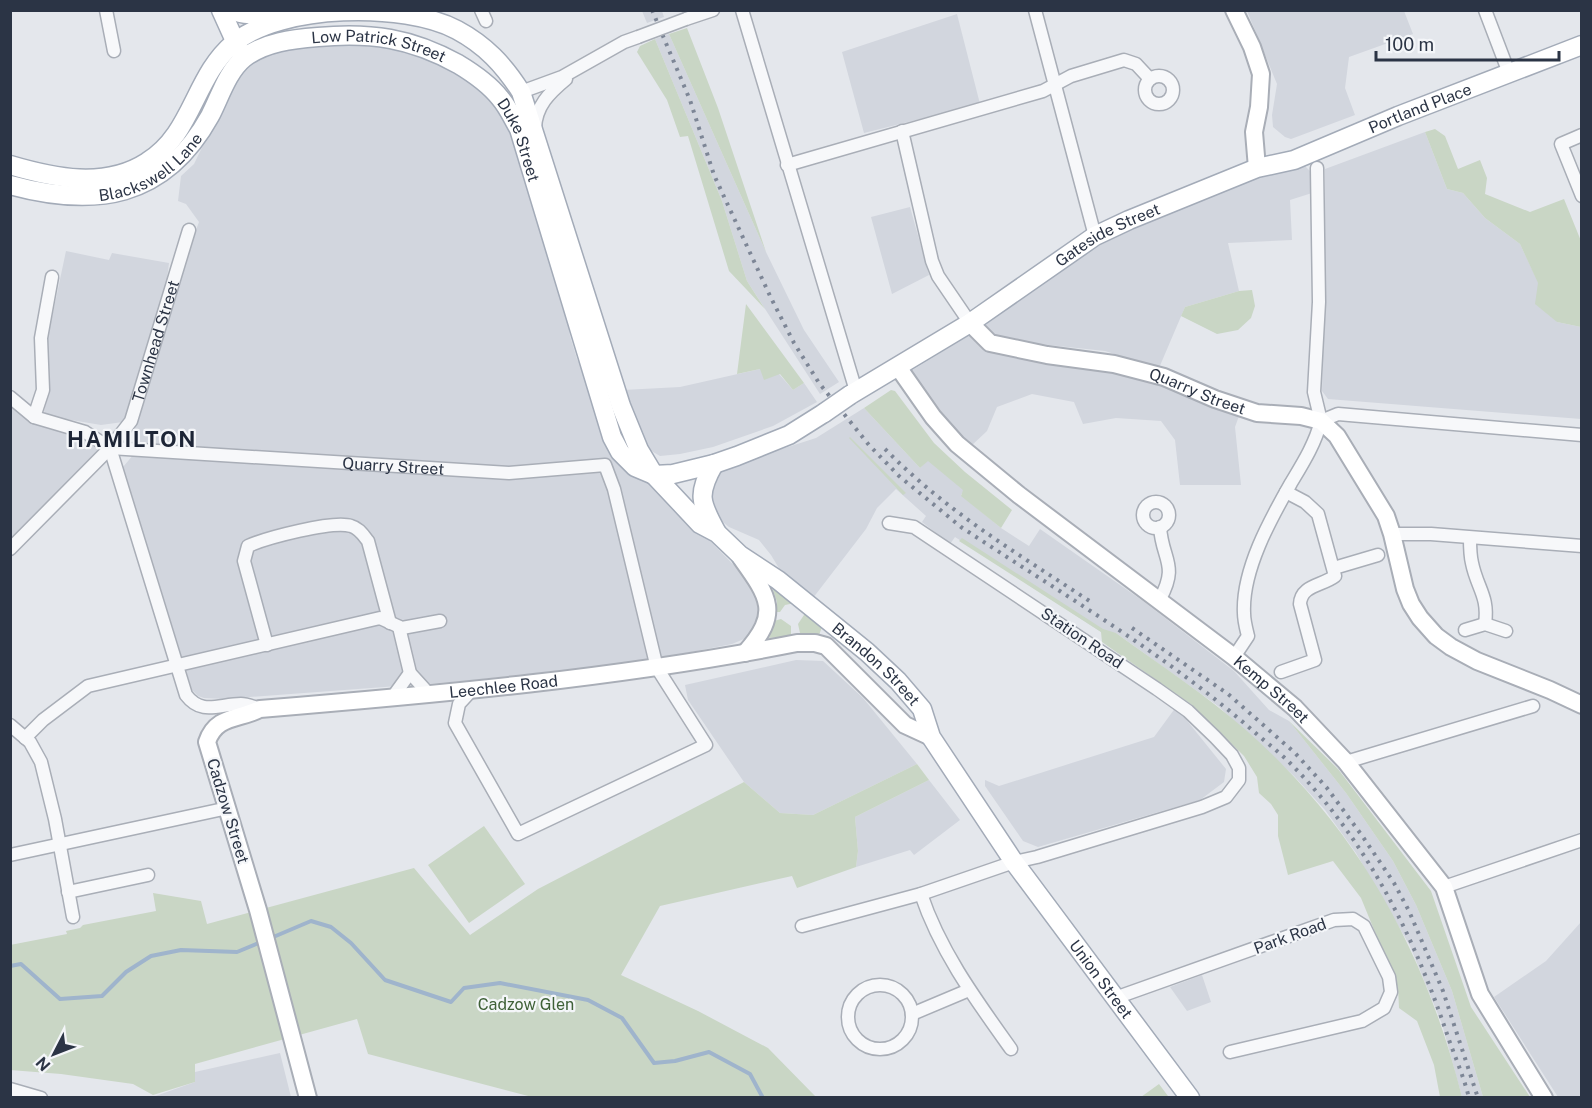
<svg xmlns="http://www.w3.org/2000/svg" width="1592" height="1108" font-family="'Public Sans',sans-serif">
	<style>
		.built { fill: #d2d6de }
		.green { fill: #c9d6c5 }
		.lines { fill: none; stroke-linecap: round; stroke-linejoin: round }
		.stream { stroke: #9fb4cc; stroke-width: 4 }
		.street-casing { stroke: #a9aeb7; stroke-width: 15 }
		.secondary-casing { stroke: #a9aeb7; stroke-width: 20 }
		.primary-casing { stroke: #a3abb8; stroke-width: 21 }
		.street { stroke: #f7f8fa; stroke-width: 12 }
		.secondary { stroke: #fff; stroke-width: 16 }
		.primary { stroke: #fff; stroke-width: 18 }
		.rail { stroke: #7d8696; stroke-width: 4; stroke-dasharray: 3 6; stroke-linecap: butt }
		.street-bridge-casing { stroke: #a9aeb7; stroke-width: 15; stroke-linecap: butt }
		.primary-bridge-casing { stroke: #a3abb8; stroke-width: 21; stroke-linecap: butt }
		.street-bridge { stroke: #f7f8fa; stroke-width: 12 }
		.primary-bridge { stroke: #fff; stroke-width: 18 }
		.labels { text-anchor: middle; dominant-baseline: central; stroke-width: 4.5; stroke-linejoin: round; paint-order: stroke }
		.street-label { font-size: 16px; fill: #2b3445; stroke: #f4f6f9 }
		.park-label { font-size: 16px; fill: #3f6138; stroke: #f4f6f9 }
		.district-label { font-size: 22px; font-weight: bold; letter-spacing: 1.5px; fill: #1d2536; stroke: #f4f6f9 }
	</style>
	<rect width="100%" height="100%" fill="#e4e7ec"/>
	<path class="built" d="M642,11H662L664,17L647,23Z
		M1247,11H1404L1413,34L1349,57L1345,88L1355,115L1291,139L1285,137L1273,127L1272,115L1277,84Z
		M957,14L980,104L864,133L842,52Z
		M669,34L766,252L804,330L839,382L820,394L747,281L722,201L655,39Z
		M356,42L409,50L440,59L483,89L509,126L567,314L570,336L577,359L589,381L609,445L656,485L755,587L760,611L758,622L752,632L744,639L732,644L645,661L465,681L223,699L204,698L198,696L192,690L123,467L134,454L137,445L134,431L171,312L182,267L199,222L186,204L178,201L181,176L194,164L228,94L246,67L266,55L289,45Z
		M1425,132L1447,189L1463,193L1485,218L1520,244L1557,322L1581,327V419L1328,399L1322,391L1325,277V169Z
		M1305,166L1310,171L1312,193L1290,200L1292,240L1228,243L1239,291L1185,307L1159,368L1105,351L992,339L985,323L1113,234L1229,181L1283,169Z
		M910,207L929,275L892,294L871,217Z
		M66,251L109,260L112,253L169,263L166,287L143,368L123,422L101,425L53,417L46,415L44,411L49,390L47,341Z
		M971,334L1158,381L1239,416L1235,427L1241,485H1180L1175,440L1161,421L1116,418L1083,424L1074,402L1032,394L997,407L987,431L970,447L947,424L911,371Z
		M760,369L779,374L793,390L804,383L817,402L773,426L713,447L680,454L660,456L648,449L623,390L680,387Z
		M11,406L46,428L82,435L92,440L100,454L11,539Z
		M864,408L920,468L928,460L964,490L961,495L1001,528L1029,546L1040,529L1143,601L1234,671L1269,710L1289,721L1346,793L1393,861L1416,905L1452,991L1483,1097H1462L1442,1024L1410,946L1356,853L1325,810L1294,776L1218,706L1116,633L1101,632L955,537L950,544L922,522L926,516L896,489L877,508L866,529L813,598L780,570L771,555L759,540L729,527L718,518L710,496L717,474L735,464L816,438Z
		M796,660L823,661L863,698L917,764L813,815L780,813L744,782L688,700L685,685Z
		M1176,707L1226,769L1224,782L1200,800L1038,847L1023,841L985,786V780L999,786L1154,737Z
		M929,780L960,820L914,855L910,850L856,867L858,851L855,817Z
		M1581,922V1097H1558L1494,997L1546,961Z
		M1202,975L1211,1002L1187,1011L1170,987Z
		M280,1053L291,1097L150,1098L195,1082V1072Z"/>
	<path class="green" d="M687,28L718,108L766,252L669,34Z
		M655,39L722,201L747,281L765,309L729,271L688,136L680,137L667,100L637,52L640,46Z
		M1435,129L1445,136L1458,169L1480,160L1487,178L1485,194L1530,212L1564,199L1581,241V327L1557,322L1535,304L1538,283L1520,244L1485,218L1463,193L1447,189L1425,132Z
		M1252,290L1255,306L1251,318L1238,330L1217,334L1181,316L1185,307L1239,291Z
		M746,304L804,383L793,390L780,374L764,380L760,369L737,374Z
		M891,390L895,391L934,443L965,472L1012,510L1001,528L961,496L963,490L928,461L920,468L864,408Z
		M850,437L906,493L903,495L849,438Z
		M962,538L1103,629L1116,633C1160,665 1206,695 1247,731C1359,830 1426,953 1462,1097H1440L1434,1065L1417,1021L1399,1008L1398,988L1361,898L1333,861L1288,875L1278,836V815L1271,804L1259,793L1257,777L1244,756L1192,705L1102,642L1101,632L959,541Z
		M774,584L795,603L785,605L780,612H777V602L772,587Z
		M803,610L823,624L818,638L800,633L798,624L804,615Z
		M781,619L791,626V636L769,638L774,621Z
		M1289,721L1338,769L1431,891L1471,1007L1530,1097H1483L1452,991L1416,905L1393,861L1346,793Z
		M917,764L929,780L855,817L858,851L856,867L797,888L792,876L660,906L621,975L698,1011L768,1048L816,1097H532L368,1054L357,1019L195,1064V1082L153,1095L133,1084L61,1074L10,1070V945L67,934L66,931L80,928L83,925L156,911L153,893L201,901L207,924L414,868L470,935L538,889L744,782L780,813L813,815Z
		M484,826L525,884L469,923L428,865Z
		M1159,1084L1168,1096L1141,1097Z"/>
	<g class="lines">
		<path class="stream" d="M271,938L311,921L331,927L351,943L385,980L451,1002L464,988L500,983L588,1000L622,1018L654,1063L675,1061L709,1052L750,1074L763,1098
			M10,966L21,964L60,999L102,996L126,972L151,956L181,950L237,952L261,942"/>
		<defs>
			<g id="street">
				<path d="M106,10L114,51"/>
				<path d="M481,10L486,21"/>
				<path d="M742,10L856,391"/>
				<path d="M1035,10L1095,236"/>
				<path d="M1485,10L1509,73"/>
				<path d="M686,19L713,10"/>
				<circle cx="1159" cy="90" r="14"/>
				<path d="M521,92L562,77L624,42L638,37"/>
				<path d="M535,128C536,106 549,93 566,79"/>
				<path d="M902,131L932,261L938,276L970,323"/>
				<path d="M1582,135L1561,144L1582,196"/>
				<path d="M787,165L1043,91L1071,76L1124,60L1136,64L1150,79"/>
				<path d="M1317,168L1319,302L1314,392L1321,421"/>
				<path id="s1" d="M10,397L34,417L85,432L110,448L509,473L605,465L614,489L657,668L706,745L518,834L455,723L459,704L471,691"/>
				<path d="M34,417L43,390L41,338L52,277"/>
				<path d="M1321,421L1338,414L1582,435"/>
				<path d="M110,448L186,695C202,716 219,704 241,704C247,704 254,707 260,709"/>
				<circle cx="1156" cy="515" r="13"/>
				<path d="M1160,527C1162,560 1179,564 1160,599"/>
				<path d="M1392,534H1431L1582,546"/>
				<path d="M1470,538C1470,546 1470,555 1472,563C1477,588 1489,596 1485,624"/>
				<path id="s2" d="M10,549L110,448L131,421L189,230"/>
				<path d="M1334,568L1378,555"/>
				<path d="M399,627L410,673L430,695"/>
				<path d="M1465,630L1485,624L1506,631"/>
				<path d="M267,645L244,561L248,546C266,538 333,520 351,526C359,528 363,535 368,541L390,623"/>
				<path d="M1234,657L1248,636C1246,628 1244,621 1244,613C1242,570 1270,520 1291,483C1303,463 1315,444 1321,421"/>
				<path d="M1281,672L1315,660L1300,604C1301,585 1322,586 1335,576L1318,514L1305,502L1286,492"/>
				<path d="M392,698L410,673"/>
				<path d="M10,725L30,742L41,762L55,819L73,917"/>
				<path d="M25,738L43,720L88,686L380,618L402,628L440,621"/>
				<path d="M1346,762L1533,706"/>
				<path d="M10,855L228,808"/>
				<path d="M1444,887L1582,840"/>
				<path d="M68,892L148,875"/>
				<path d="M921,894C940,951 976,1000 1011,1049"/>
				<path d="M802,926L921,894L1014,862L1037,857L1202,807L1226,797L1239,780V768L1232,755L1215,737L1188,711L1157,689L914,527L889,523"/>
				<circle cx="880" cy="1017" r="32"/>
				<path d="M1115,998L1334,920L1353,919L1364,926L1389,977L1391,992L1384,1008L1362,1021L1230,1052"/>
				<path d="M912,1014L969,990"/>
				<path d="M10,1089L41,1098"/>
			</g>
			<g id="secondary">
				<path d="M1234,10L1252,47L1261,74L1259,107L1254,132L1257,168"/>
				<path id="s3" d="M970,323L990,343L1047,355L1114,364L1164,377L1215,399L1257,413L1301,416L1321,421L1337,436L1386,516L1392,534L1405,589L1411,604L1420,618L1436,636L1451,647L1477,661L1550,690L1582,705"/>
				<path id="s4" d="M898,367L933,417L957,444L1019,495L1234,657L1295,708L1346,762L1444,887L1480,994L1544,1098"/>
				<path d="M741,558C769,597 781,613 745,653"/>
				<path id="s5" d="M308,1098L258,910L207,742C216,715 239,720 260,709C440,694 620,678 797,643H815L826,646L905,725L931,737"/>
			</g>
			<g id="primary">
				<path d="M221,10L240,52"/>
				<path d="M233,10C248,19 272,11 290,12"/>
				<path id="s6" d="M10,165C54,178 105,189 147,162C193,134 194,76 234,43C281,4 404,2 457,30C485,45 504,65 521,92L621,406L639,450L654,475L700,524L717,533L740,555L778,580L867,652L898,681L922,709L931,737L1014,862L1190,1098"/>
				<path id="s7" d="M10,185C95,208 164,199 210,116C220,97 227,72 244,58C265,42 293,39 318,37C370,32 411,38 458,64C473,73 489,84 500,98C508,107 513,119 519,129L612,437L620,452L635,467L654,475L673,474L714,464L737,456L789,435L824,413"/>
				<path id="s8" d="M850,395L970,323L1095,236L1129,220L1257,168L1294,160L1398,116L1582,45"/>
				<path d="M714,464C697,494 700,502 716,531"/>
			</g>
		</defs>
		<use href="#street" class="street-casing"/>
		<use href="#secondary" class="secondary-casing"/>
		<use href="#primary" class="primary-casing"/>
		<use href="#street" class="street"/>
		<use href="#secondary" class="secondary"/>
		<use href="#primary" class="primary"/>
		<path class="rail" d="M652,10L690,100L714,175L771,298L794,343L819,383L869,445L899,476L961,527C1059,592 1162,652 1251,729C1263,740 1277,750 1289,762C1366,839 1414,935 1448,1037C1455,1057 1464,1077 1469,1098
			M885,449C948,513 1020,555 1094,604
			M1132,628L1228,694L1295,753L1327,788L1363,837L1394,883L1409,911L1443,991L1478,1098"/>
		<defs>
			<path id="street-bridge" d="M638,37L686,19"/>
			<path id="primary-bridge" d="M824,413L850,395"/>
		</defs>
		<use href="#street-bridge" class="street-bridge-casing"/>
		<use href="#primary-bridge" class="primary-bridge-casing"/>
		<use href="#street-bridge" class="street-bridge"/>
		<use href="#primary-bridge" class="primary-bridge"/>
	</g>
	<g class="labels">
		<g class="street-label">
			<text stroke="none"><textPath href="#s7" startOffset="440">Low Patrick Street</textPath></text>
			<text stroke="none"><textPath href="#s8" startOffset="642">Portland Place</textPath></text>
			<text stroke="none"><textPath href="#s7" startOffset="624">Duke Street</textPath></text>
			<text stroke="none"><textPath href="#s7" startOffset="150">Blackswell Lane</textPath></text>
			<text stroke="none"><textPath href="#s8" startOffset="304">Gateside Street</textPath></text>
			<text stroke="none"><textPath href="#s2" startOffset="260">Townhead Street</textPath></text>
			<text stroke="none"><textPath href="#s3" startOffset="242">Quarry Street</textPath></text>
			<text stroke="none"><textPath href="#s1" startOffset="398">Quarry Street</textPath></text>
			<text transform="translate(1082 638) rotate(34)">Station Road</text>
			<text stroke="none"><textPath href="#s6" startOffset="1312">Brandon Street</textPath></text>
			<text stroke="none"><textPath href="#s5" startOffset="680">Leechlee Road</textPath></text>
			<text stroke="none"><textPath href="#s4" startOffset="496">Kemp Street</textPath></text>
			<text transform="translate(228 811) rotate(73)">Cadzow Street</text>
			<text transform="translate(1290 936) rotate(-20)">Park Road</text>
			<text stroke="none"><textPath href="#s6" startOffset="1702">Union Street</textPath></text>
		</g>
		<g class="park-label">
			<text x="526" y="1004">Cadzow Glen</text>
		</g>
		<g class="district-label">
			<text x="132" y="439">HAMILTON</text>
		</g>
	</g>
	<rect width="1592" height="1108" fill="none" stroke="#2b3445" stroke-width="24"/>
	<g transform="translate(54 1054) rotate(228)" stroke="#f4f6f9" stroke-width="4.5" paint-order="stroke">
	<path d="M0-4.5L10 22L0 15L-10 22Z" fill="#2b3445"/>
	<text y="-9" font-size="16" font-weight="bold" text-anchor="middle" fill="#2b3445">N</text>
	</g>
	<path d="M1376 51v9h183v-9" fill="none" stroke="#2b3445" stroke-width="3"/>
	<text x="1385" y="51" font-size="18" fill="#2b3445" stroke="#f4f6f9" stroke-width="4.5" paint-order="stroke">100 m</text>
</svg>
